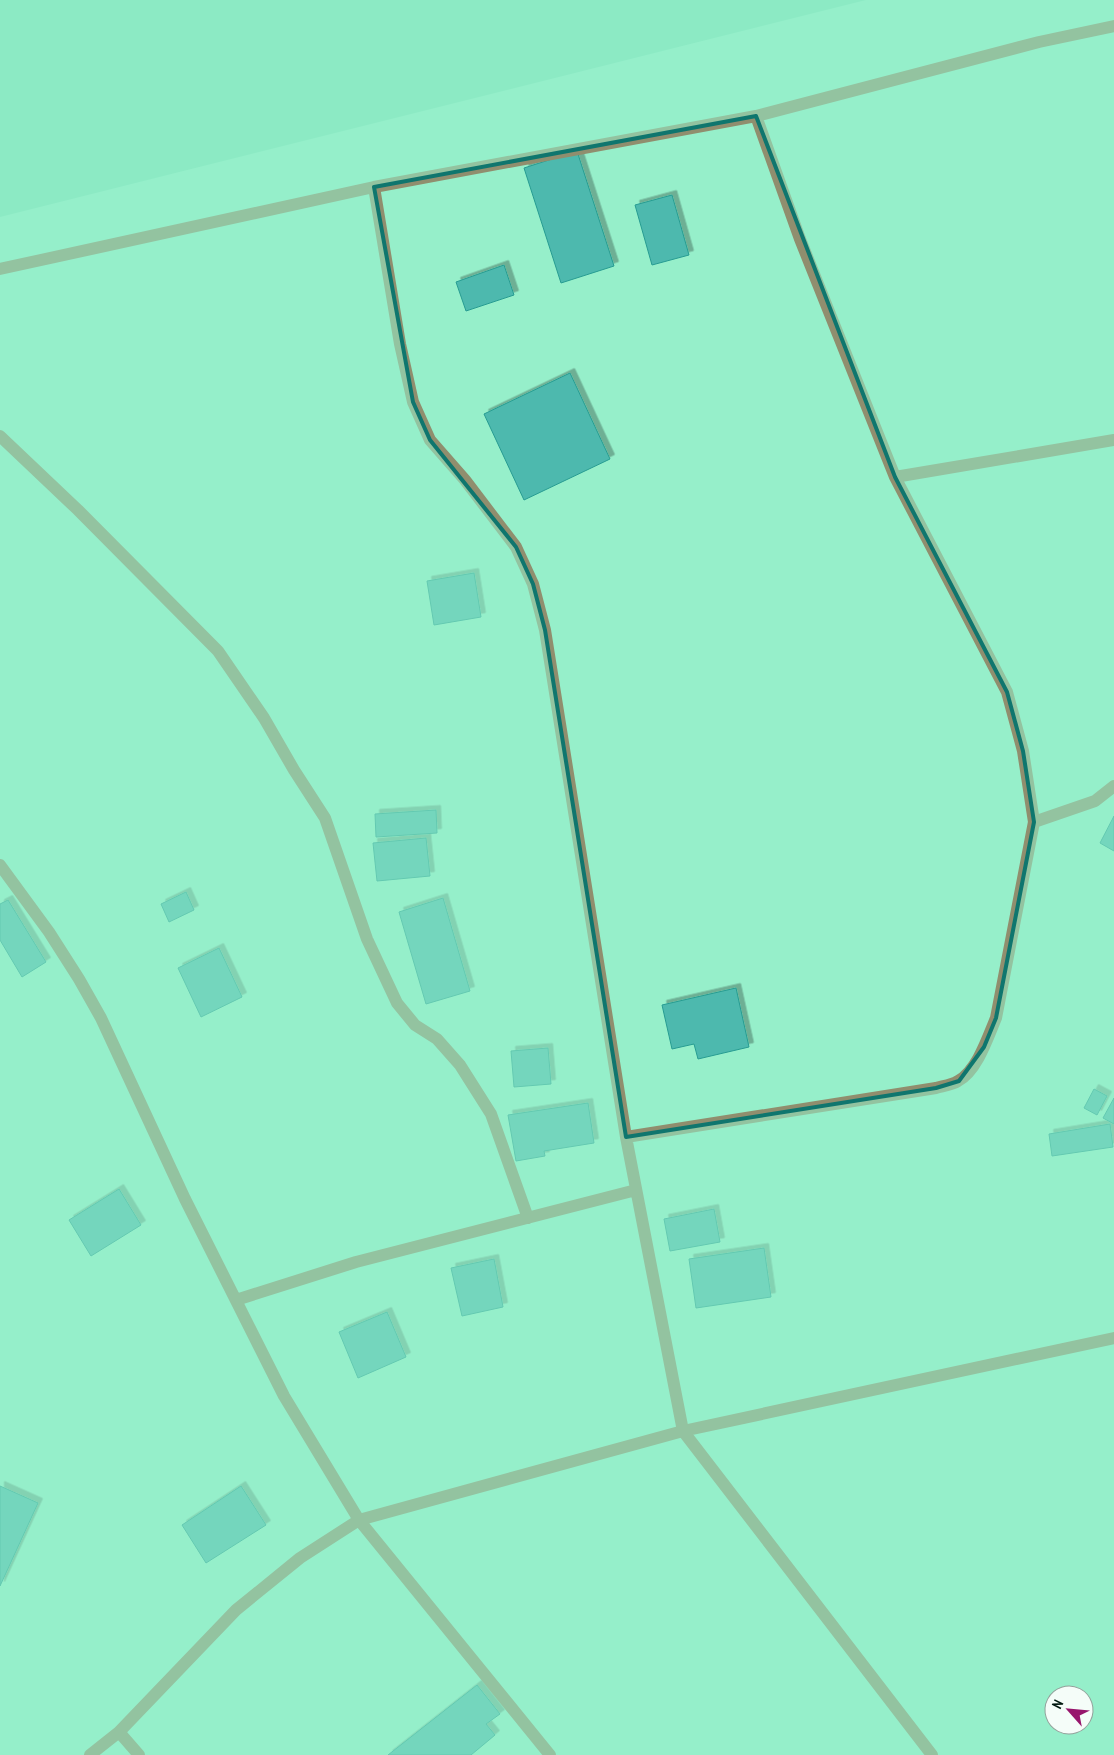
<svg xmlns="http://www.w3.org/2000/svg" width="1114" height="1755" font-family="'PT Sans Narrow',sans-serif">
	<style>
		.built { fill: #81e5bd }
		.building { fill: #4eb9ae; stroke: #279c92; filter: url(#shadow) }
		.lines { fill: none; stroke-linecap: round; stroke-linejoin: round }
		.minor { stroke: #908e6e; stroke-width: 12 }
		.marked { fill: none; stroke: #0f766e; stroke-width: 4; stroke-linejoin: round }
	</style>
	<defs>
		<filter id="shadow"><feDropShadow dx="4.5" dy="-4.5" stdDeviation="0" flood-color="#0004"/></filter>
	</defs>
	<rect width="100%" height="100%" fill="#96efca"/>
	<path class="built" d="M0,0H866L0,217Z"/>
	<path class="building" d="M577,151L614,266L561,283L524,168Z
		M672,195L689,255L652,265L635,205Z
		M504,265L514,295L466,311L456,282Z
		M570,373L610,459L524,500L484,414Z
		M474,573L481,617L434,625L427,581Z
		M436,810L437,833L376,837L375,814Z
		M1114,816V851L1100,843Z
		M426,838L430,876L377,881L373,843Z
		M186,892L194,910L169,922L161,904Z
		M443,898L470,991L426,1004L399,912Z
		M8,900L46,962L22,977L0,940V904Z
		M219,948L242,997L201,1017L178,968Z
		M736,988L749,1047L698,1059L694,1044L672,1049L662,1005Z
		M548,1048L551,1084L514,1087L511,1051Z
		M1094,1089L1107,1096L1097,1115L1084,1108Z
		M1114,1098V1124L1103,1118Z
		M588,1103L594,1143L544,1151L545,1156L516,1161L508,1115Z
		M1110,1124L1113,1147L1052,1156L1049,1134Z
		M119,1189L141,1225L91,1256L69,1220Z
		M714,1209L720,1242L670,1251L664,1219Z
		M764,1248L771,1297L696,1308L689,1259Z
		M494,1259L503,1307L462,1316L451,1268Z
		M387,1312L406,1357L358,1378L339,1332Z
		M0,1486L38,1503L0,1586Z
		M241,1486L266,1525L206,1563L182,1525Z
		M477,1685L500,1714L486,1724L495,1735L471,1755H388Z"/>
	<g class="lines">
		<path class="minor" d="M756,116L800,239L895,477L1007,692L1023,751L1034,822
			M374,187L400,344L413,402L430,440L465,480L516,547L533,584L545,630L626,1137L683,1431L932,1755
			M0,269L374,187L756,116L1039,42L1114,26
			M0,436L78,510L218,651L264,718L294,770L325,818L367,939L397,1003L415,1025L437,1039L460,1065L491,1114L528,1218
			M895,477L1114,440
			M0,865L49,932L79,979L101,1018L185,1199L284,1396L359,1520L550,1755
			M626,1137L936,1088C943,1086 952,1085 958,1081C977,1071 988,1037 996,1018L1034,822L1095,801L1114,786
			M236,1300L356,1262L636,1190
			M119,1732L139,1755
			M90,1755L119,1732L236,1610L300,1558L359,1520L683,1431L1114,1338"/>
	</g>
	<path d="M0 0H1114V1755H0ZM756,116L895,477L1007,692L1023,751L1034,822L996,1018L984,1047L959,1081L936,1088L626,1137L545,630L533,584L516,547L430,440L413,402L374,187Z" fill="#96efca" fill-opacity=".55" fill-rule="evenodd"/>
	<path class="marked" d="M756,116L895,477L1007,692L1023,751L1034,822L996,1018L984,1047L959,1081L936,1088L626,1137L545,630L533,584L516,547L430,440L413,402L374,187Z"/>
	<g transform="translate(1069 1710) rotate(297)"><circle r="24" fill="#f5fdf9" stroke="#93a19b"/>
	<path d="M0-4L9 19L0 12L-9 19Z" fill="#97166d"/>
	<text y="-8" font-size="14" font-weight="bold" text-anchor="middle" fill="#00180f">N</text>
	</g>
</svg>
